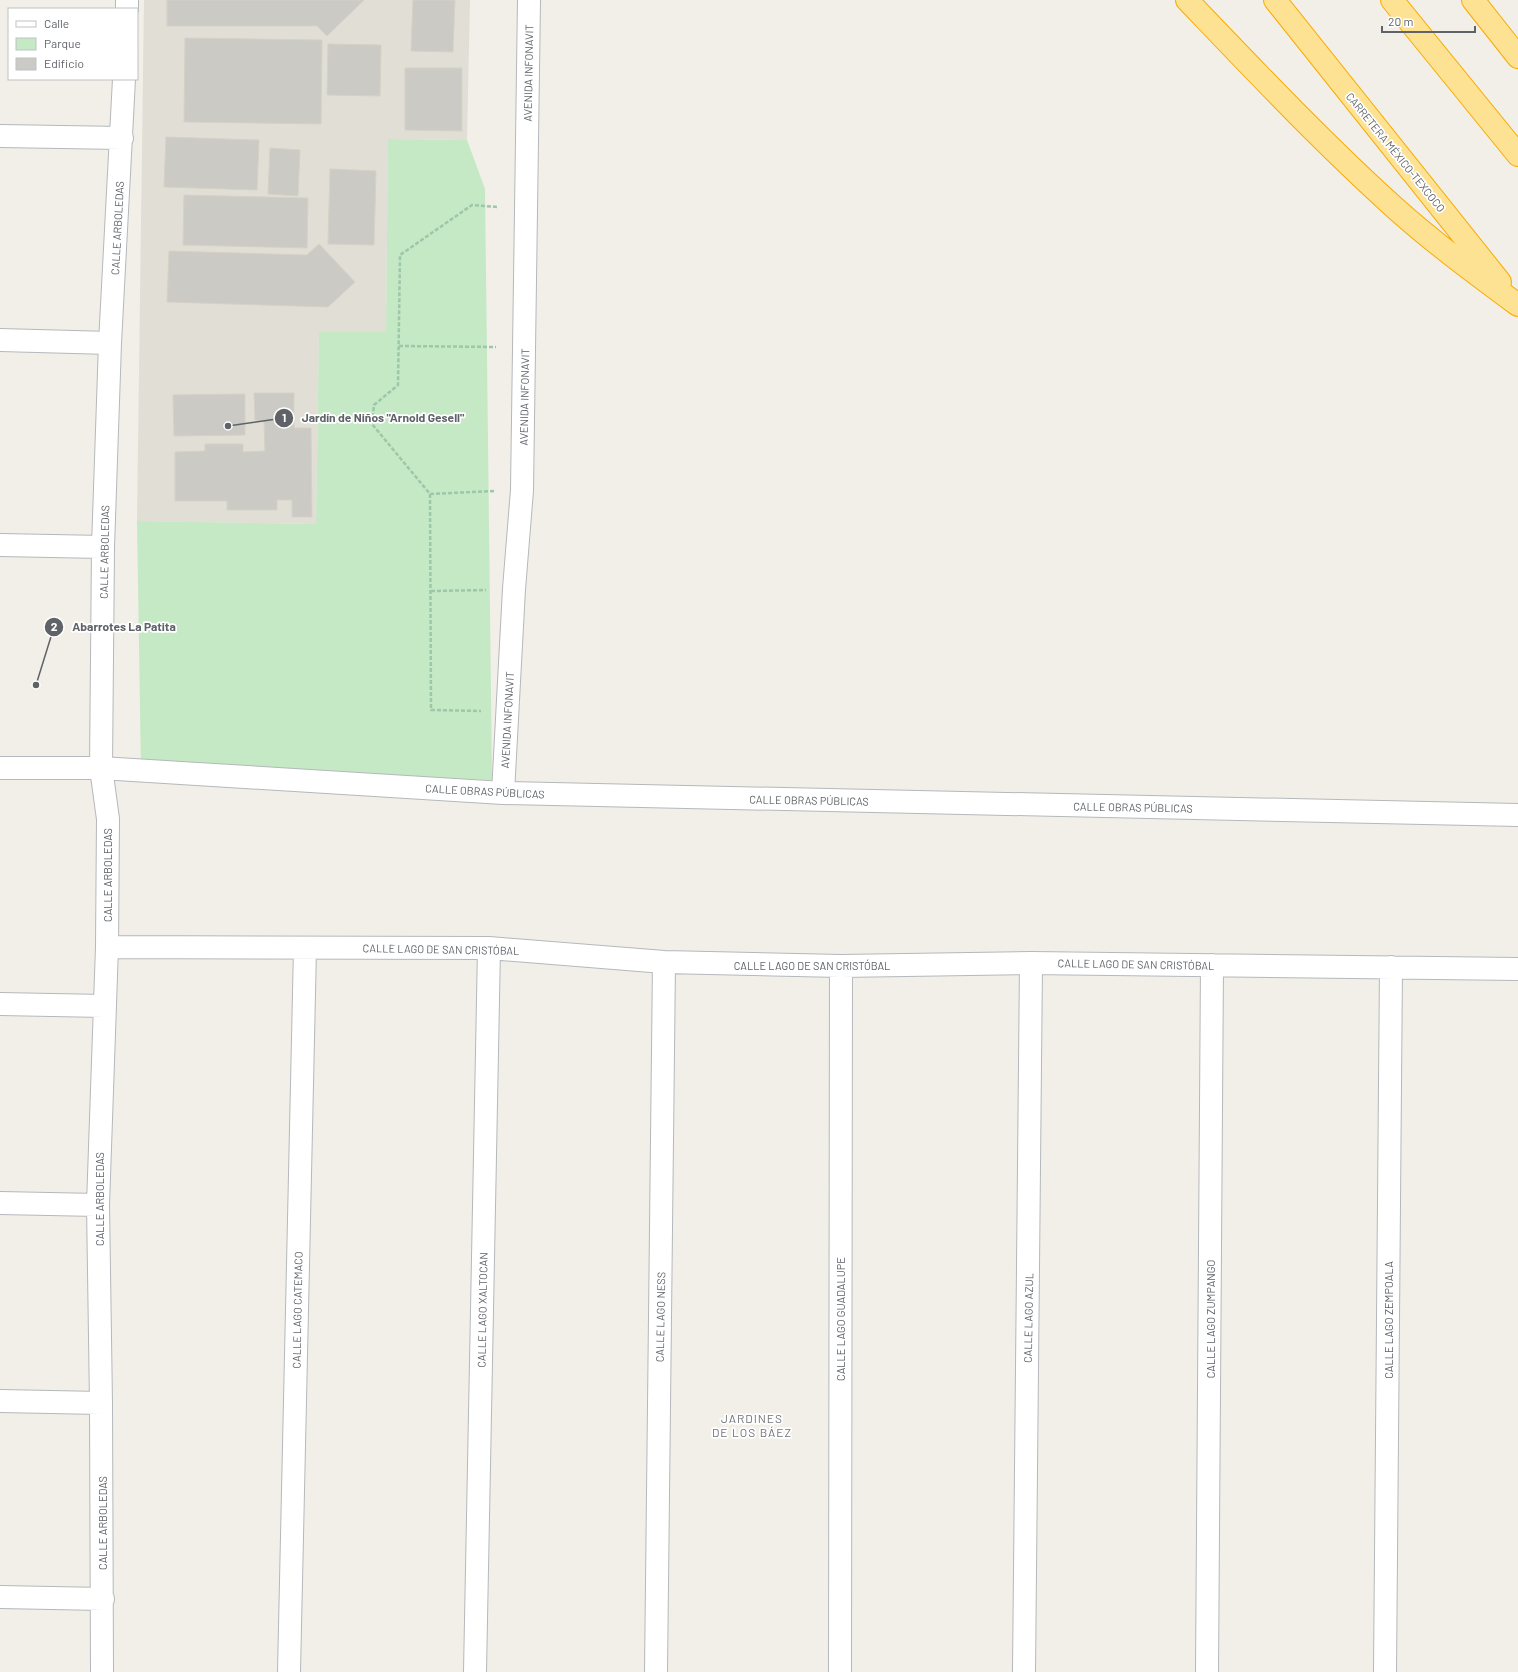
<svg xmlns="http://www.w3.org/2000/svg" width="1518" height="1672" font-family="Barlow,sans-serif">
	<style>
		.education { fill: #e1ded6 }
		.green { fill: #c5e8c5 }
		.building { fill: #cccac5; stroke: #d6d1c6 }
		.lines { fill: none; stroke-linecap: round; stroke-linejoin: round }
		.minor-casing { stroke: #b5b8bc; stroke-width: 24 }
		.highway-casing { stroke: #f9ab00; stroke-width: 24 }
		.path { stroke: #9cc7a9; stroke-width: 2.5; stroke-dasharray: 4 2; stroke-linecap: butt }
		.minor { stroke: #fff; stroke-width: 22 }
		.highway { stroke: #fde293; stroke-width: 22 }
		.labels { text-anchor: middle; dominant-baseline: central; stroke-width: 3.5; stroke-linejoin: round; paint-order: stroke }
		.street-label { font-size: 11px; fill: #5f6368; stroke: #fff }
		.neighbourhood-label { font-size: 12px; letter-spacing: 1px; fill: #70757a; stroke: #fff }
		.leader { fill: none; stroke: #5f6368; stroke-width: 1.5 }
		.callout-dot { fill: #5f6368; stroke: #fff; stroke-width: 1.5 }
		.mark-label { font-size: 12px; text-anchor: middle; font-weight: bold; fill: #fff }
		.callout-label { font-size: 12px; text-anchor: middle; font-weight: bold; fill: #5f6368; stroke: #fff; stroke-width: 3.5; stroke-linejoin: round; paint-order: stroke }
	</style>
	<rect width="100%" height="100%" fill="#f1efe8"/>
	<path class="education" d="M144,0H470L467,140L388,139L386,332H319L316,524L137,521Z"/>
	<path class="green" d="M388,139L467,140L485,189L492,780L141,770L137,521L316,524L319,332H386Z"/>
	<path class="building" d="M167,0H364L327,36L317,26H167Z
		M413,0H455L453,52L411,51Z
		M185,38L322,40L321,124L184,122Z
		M328,44L381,45L380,96L327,95Z
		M405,68H462V131L405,130Z
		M166,137L259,140L257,190L164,187Z
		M270,148L300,150L298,196L268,194Z
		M330,169L376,171L374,245L328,244Z
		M184,195L308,198L307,248L183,245Z
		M319,244L355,282L328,307L167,302L169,251L307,255Z
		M254,393H294V428H311L312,517H292V500H277V510H227V501H175V452L205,451V444H243V452L265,451L264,421L255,420Z
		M245,394V435L174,436L173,395Z"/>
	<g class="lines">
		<defs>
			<path id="minor" d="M127,9V0
				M0,136L122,138
				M0,340L110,343
				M0,545L103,547
				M0,768H101L503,793L1518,815
				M503,793L514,589L522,490L529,0
				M107,947L489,948L664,962L841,966L1031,963L1518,969
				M0,1004L104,1006
				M0,1203L98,1205
				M0,1401L101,1403
				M0,1597L103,1599
				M102,1672L101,1403L98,1205L107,947L108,819L101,768L103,547L110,343L124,79
				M289,1672L305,948
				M475,1672L489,948
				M656,1672L664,962
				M840,1672L841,966
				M1024,1672L1031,963
				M1207,1672L1212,965
				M1385,1672L1391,967"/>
			<path id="highway" d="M1187,0C1255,71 1322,142 1395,208C1434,243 1476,274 1518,305
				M1275,0L1500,282
				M1392,0L1518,155
				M1473,0L1518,57"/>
		</defs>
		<use href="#minor" class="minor-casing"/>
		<use href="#highway" class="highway-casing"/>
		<path class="path" d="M399,346L496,347
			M494,491L430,494L372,424L374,405L398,385L400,255L472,205L498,207
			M430,494L431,710L481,711
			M431,591L486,590"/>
		<use href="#minor" class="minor"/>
		<use href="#highway" class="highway"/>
	</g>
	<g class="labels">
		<g class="street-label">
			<text transform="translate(528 73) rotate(-89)">AVENIDA INFONAVIT</text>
			<text transform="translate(1396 152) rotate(51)">CARRETERA MÉXICO-TEXCOCO</text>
			<text transform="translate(117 228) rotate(-87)">CALLE ARBOLEDAS</text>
			<text transform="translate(524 397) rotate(-89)">AVENIDA INFONAVIT</text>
			<text transform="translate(104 552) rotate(-89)">CALLE ARBOLEDAS</text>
			<text transform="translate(507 720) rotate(-87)">AVENIDA INFONAVIT</text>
			<text transform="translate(485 791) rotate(3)">CALLE OBRAS PÚBLICAS</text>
			<text transform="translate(809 800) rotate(1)">CALLE OBRAS PÚBLICAS</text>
			<text transform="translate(1133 807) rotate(1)">CALLE OBRAS PÚBLICAS</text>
			<text transform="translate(107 875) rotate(-90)">CALLE ARBOLEDAS</text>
			<text transform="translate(441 949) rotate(1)">CALLE LAGO DE SAN CRISTÓBAL</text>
			<text transform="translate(1136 964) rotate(1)">CALLE LAGO DE SAN CRISTÓBAL</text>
			<text x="812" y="965">CALLE LAGO DE SAN CRISTÓBAL</text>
			<text transform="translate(99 1199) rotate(-90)">CALLE ARBOLEDAS</text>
			<text transform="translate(297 1310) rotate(-89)">CALLE LAGO CATEMACO</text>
			<text transform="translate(482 1310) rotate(-89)">CALLE LAGO XALTOCAN</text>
			<text transform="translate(660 1317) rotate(-89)">CALLE LAGO NESS</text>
			<text transform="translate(1028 1318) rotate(-89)">CALLE LAGO AZUL</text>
			<text transform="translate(840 1319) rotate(-90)">CALLE LAGO GUADALUPE</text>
			<text transform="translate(1210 1319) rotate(-90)">CALLE LAGO ZUMPANGO</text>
			<text transform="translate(1388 1320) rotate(-90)">CALLE LAGO ZEMPOALA</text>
			<text transform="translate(102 1523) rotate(-90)">CALLE ARBOLEDAS</text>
		</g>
		<g class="neighbourhood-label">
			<text x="752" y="1418">JARDINES<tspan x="752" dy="14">DE LOS BÁEZ</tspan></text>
		</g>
	</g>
	<path class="leader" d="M228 426L284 418M36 685L54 627"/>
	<g class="callout-dot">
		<circle cx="228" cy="426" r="4"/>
		<circle cx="36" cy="685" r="4"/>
		<circle cx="284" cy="418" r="10"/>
		<circle cx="54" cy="627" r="10"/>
	</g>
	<g class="mark-label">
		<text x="284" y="422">1</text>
		<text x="54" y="631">2</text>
	</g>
	<g class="callout-label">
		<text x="383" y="422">Jardín de Niños "Arnold Gesell"</text>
		<text x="124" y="631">Abarrotes La Patita</text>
	</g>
	<rect x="8" y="8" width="130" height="72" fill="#ffffff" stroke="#bfc1c3"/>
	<rect x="16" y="21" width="20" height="6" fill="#ffffff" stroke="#bfc1c3"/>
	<text x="44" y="28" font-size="12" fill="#5f6368">Calle</text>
	<rect x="16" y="38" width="20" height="12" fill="#c5e8c5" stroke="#bfc1c3"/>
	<text x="44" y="48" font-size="12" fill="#5f6368">Parque</text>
	<rect x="16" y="58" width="20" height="12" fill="#cccac5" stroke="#bfc1c3"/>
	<text x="44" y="68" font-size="12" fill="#5f6368">Edificio</text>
	<path d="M1382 26v6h93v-6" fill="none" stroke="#5f6368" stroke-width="2"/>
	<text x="1388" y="26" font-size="12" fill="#5f6368" stroke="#ffffff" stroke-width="3" paint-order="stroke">20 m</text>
</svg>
